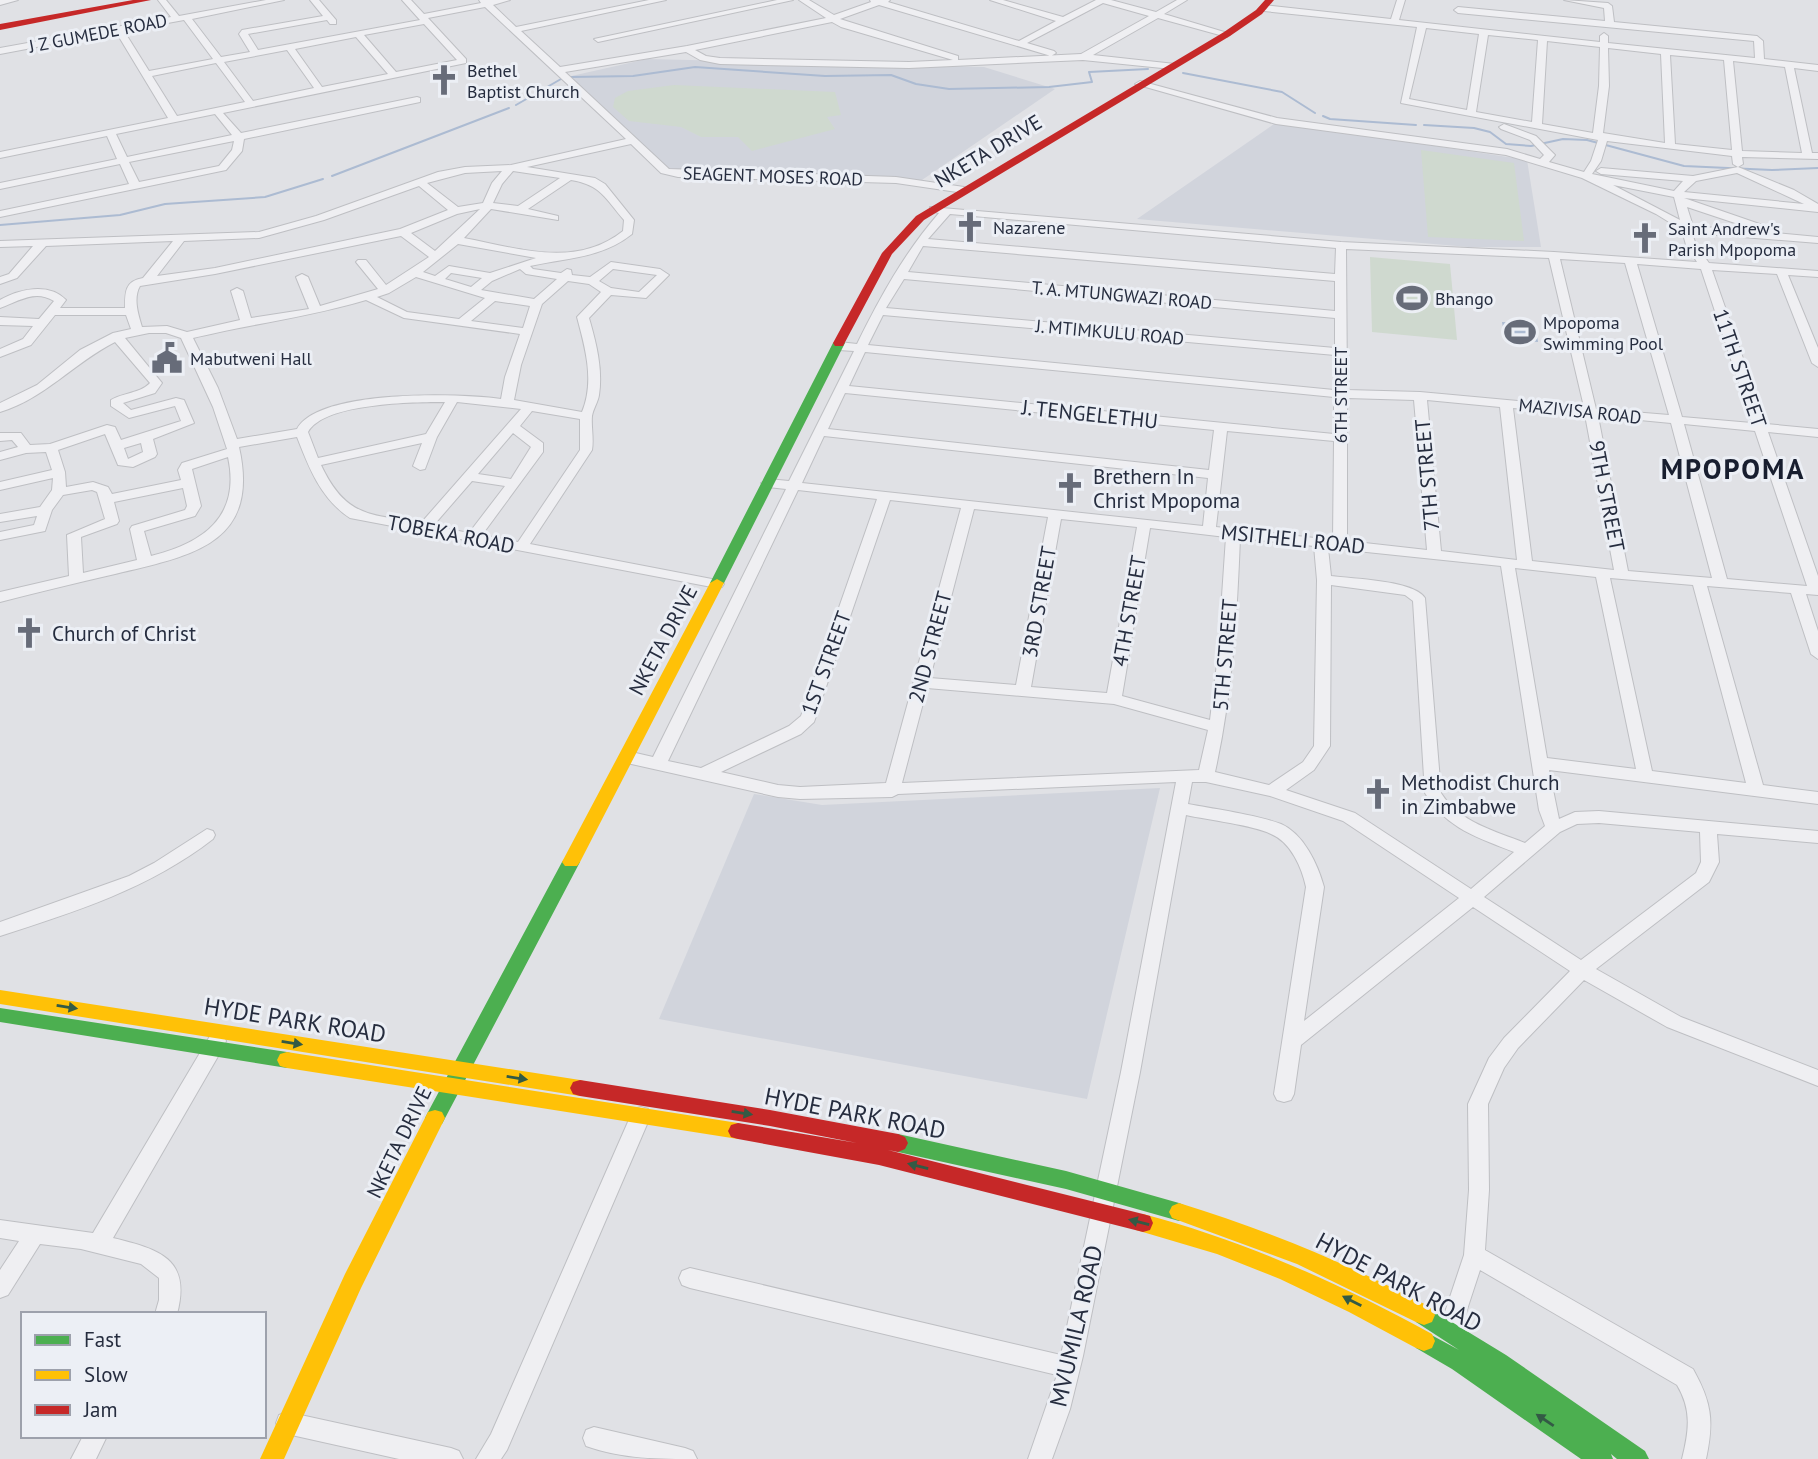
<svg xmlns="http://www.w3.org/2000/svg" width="1818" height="1459" font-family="'PT Sans',sans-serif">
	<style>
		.built { fill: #d1d4dc }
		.green { fill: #cfd9cf }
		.water { fill: #acbbd2 }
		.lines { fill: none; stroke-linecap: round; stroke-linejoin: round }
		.stream { stroke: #acbbd2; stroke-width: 2 }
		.street-casing { stroke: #bebfc3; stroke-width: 2 }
		.street { fill: #efeff2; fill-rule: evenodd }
		.fast { fill: #4caf50; fill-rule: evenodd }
		.slow { fill: #ffc107; fill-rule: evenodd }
		.jam { fill: #c62828; fill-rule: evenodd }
		.oneway { fill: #335a45 }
		.labels { text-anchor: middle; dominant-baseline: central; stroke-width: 6; stroke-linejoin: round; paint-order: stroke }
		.far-street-label { font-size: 18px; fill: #262d3f; stroke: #eceff5 }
		.far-poi-label { font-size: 18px; fill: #262d3f; stroke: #eceff5; text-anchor: start }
		.street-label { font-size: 21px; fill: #262d3f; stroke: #eceff5 }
		.poi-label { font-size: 21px; fill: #262d3f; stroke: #eceff5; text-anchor: start }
		.near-street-label { font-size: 24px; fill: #262d3f; stroke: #eceff5 }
		.district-label { font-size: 28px; font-weight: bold; letter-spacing: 2px; fill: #181e2f; stroke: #eceff5 }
	</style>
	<rect width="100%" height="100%" fill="#e0e1e5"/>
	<path class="built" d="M647,59L984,67L1055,89L922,180L675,172L668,171L567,77Z
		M1277,122L1527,160L1541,247H1469L1137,219Z
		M1160,788L1087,1099L659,1019L754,794L822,805Z"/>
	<path class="green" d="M674,85L835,92L841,115L827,117L835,129L752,151L738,137H701L681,127L629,121L613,107L615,98L628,91Z
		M1421,150L1514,163L1524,241L1428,237Z
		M1370,257L1450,264L1457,340L1372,332Z"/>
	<path class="water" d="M1502,322L1535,324L1538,342L1505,339Z"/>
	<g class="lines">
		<path class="stream" d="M1183,73L1282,92L1315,113
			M571,77L633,76L695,67L825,76L891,75L916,84L949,89L1049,87L1092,82L1089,72L1148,69
			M516,105L561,79
			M1323,116L1330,119L1416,125
			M1424,125L1474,128L1490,132L1506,144L1531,146L1563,139L1587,140L1684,166L1772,170L1818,168
			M332,176L509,108
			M0,225L120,215L165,204L265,197L323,179"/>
		<defs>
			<path id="street" d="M0,0H18L0,5Z
				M158,0H166L179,16L266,0H284L192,19L221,57L250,52L239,34L242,30L323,16L310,0H319L336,20V24H330L327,20L248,34L258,50L420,20L402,0H411L424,14L481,3L479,0H510L493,5L516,27L649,0H666L521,31L560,67L687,46L826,18L799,0H809L834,15L871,2L870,0H890L888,2L1019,41L1056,21L990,0H1003L1063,17L1096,0H1111L1156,12L1177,0H1187L1164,14L1231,34L1227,37L1158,18L1093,55L1175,64V68L1172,69L1083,60L909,68L720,64L700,60L686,52L565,72L669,169L896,177L964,187L969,190L964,193L896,183L678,177L661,173L631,144L527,167L595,178L605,184L634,220L632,234C602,258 567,258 530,266L533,269L561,273L567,269L571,270L572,275L590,277L611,262L660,269L669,275L646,298L611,295L589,318C596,342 603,369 599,395C598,402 593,409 592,416C591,427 594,439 592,450L530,544L717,580L722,581L724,584L722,587L717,588L350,518C321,499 309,468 297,437L239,447C261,545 190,556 115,574C76,583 38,592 0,602V592L69,576L67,535L105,519L97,492L92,490L63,495L52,510L45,531L0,540V532L34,525L37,516L0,522V514L40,507L52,490L53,478L0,490V482L52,470L46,452L26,453L0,460V452L18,447L12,440L0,441V433H21L30,445L50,444L107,425L115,427L121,440L181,421L175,406L129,418L111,406V400C122,393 141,393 150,383L115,342C75,362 44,399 0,412V403L37,385L80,350L113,333L131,329L126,315H55L31,345L0,357V349L23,339L33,326L0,325V317L39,319L54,301C34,289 18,302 0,308V300C19,289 49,282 66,300L60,308H125C125,292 125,281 143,278L173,241L46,246L17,278L0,284V277L9,274L33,246L0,247V241L259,232L316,216L438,172L465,167L511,165L626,139L485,7L428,18L466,59V63L223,113L241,133L417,97L420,98V102L244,139L242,151L226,170L0,217V211L129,184L120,164L0,189V183L117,159L107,136L0,158V152L168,118L116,32L0,54V48L171,17ZM1103,3L1149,16L1081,54L958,60V56L840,19L879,5L1051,56L1056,53L1054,51L1027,43ZM184,20L213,59L149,71L124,31ZM832,22L841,27L953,60L909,62L720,58L706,56L695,50ZM424,24L457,60L396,72L364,35ZM356,37L388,74L322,87L295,49ZM287,50L314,88L253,101L224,62ZM216,63L245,102L177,116L152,76ZM215,114L232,135L127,157L116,134ZM234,141L232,150L219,166L139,182L129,162ZM502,171L492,183L483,203L458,207L427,183L465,173ZM513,171L560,178L518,206L493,203L502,184ZM571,180C601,185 605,198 624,220L623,231C575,269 518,248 464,238L491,209L558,220V216L528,209ZM419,186L448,210L400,229L215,268L157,276L184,241L259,238L324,220ZM480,209L435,251L411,233L457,214ZM401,236L429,257L386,285L366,260H358L356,262L378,289L320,306L308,277L302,274L296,277L309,309L251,318L243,291L237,288L231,291L240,320L187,332L167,326L142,327C138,314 133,298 140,286L215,274ZM458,244L536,258L490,273L449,266L435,276L423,272ZM520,269L526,274L557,279L534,299L481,290L492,281ZM613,269L657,275L639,292L611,288L599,281ZM451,273L482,278L471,287L445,279ZM416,277L485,298L459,319L407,312L377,297L389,293ZM568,281L589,284L601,292L577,317C585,347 595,381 582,412L514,400L521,365L542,304ZM366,300L404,318L520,334L505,377L501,399C461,393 318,389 297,429L237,439L218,388L193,338C251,324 309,317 366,300ZM495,301L530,306L523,328L471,321ZM149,333H166L181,338L213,407L227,449L182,463L178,470L181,480L112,494L108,487L93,482L66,487L65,472L58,450L105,434L118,465L133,467L155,457L157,454L153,439L194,423L184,400L176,398L131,410L123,403L155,393L162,383L125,338ZM445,402L426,434L318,458L308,432C324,403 414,402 445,402ZM457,402L521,409L421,523C370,514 346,518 321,465L422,443L413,466L420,470L425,469L437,437ZM532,411L580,419V450L518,542L482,535L543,452V443L520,426ZM513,433L531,447L511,479L478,474ZM141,443L143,452L128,459L124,448ZM228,457C241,517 203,543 151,556L144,531L195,516L201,506L192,469ZM472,481L505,486L469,533L433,526ZM183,488L187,506L185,510L132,526L130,529L137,560L83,573L81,537L117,524L119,521L114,502Z
				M777,0H793L598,42L594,39Z
				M1397,0H1405L1399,20L1600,42V36L1604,33L1608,36V43L1755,58L1754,41L1458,13L1454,10L1458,7L1605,21L1604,8L1564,0L1608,3L1612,6L1614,22L1757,36L1763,41L1764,59L1818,65V71L1794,68L1812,153H1818V159L1742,157L1743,164L1738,167L1794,190L1818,204V212L1684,198L1774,229V233L1818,237V243L1692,233L1696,245L1709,263L1818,271V277L1788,275L1818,348V367L1812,363L1777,274L1712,270L1766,424L1818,429V437L1768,432L1818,576V595L1806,594L1818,631V659L1811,654L1791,593L1707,586L1763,785L1818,792V804L1549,770L1559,819L1575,812L1599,811L1818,831V843L1717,834L1719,862L1709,882L1596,969L1681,1017L1818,1070V1086L1667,1027L1584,980L1518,1048L1504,1068L1488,1104L1489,1190L1485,1250L1693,1369C1712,1403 1714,1421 1706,1459H1682C1689,1431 1692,1410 1677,1385L1480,1270L1458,1337L1450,1340L1442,1337L1439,1330L1464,1255L1469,1190L1468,1104L1489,1058L1504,1038L1570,971L1473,907L1301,1045L1294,1094L1291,1100L1284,1102L1277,1100L1274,1094L1306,887C1302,868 1291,842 1271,834C1253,825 1208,820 1186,815L1140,1072L1083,1356L1070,1409L1052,1459H1028L1057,1375L690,1288L682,1285L679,1278L682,1271L690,1268L1061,1355L1121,1072L1176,782L898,794L892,797L800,799L778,797L627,763L619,757L627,751L653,757L786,489L768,487L761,483L768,479L789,481L854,351L839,350L833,346L839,342L857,344C880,297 905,252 939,213L930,211V207L1341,242L1554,252L1697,262L1686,245L1682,230L1656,214L1582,178L1506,155L1276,124L1135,84L1140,81L1277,118L1507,149L1540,159L1544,155L1530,140L1501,129L1499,127L1504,124L1536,136L1555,155L1549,162L1584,172L1591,161L1598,140L1401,103L1417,27L1264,11L1260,8L1264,5L1391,19ZM1426,28L1479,34L1467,110L1409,99ZM1488,35L1538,40L1532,122L1476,112ZM1547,41L1600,47L1599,86L1593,133L1542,124ZM1608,48L1661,54L1665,143L1603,133L1609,86ZM1670,55L1724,60L1732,150L1675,144ZM1733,61L1785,67L1802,153L1742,151ZM1607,141L1732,156L1733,164L1738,167L1693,176L1601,168L1596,171L1601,174L1683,181L1674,191L1592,174L1601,161ZM1737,173L1804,204L1684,192L1696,181ZM1613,185L1674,197L1680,220ZM1687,207L1762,232L1693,226ZM950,214L1336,248L1335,274L928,239ZM923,246L1335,281V311L908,272ZM1346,249L1549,258L1584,407L1420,392L1347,390ZM1560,259L1625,263L1669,415L1596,409ZM1637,264L1701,269L1752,423L1682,417ZM904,279L1335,318V348L886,308ZM883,315L1335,355L1334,390L868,345ZM865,352L1334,397V434L849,386ZM845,393L1214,430L1209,470L828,429ZM1347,398L1414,400L1427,550L1347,541ZM1427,400L1500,407L1517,560L1441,551ZM1513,408L1585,415L1614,570L1532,561ZM1598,416L1671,423L1712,578L1628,571ZM1684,424L1755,431L1807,586L1727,579ZM1227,431L1334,441L1333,540L1216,527ZM824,436L1208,478L1203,526L802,483ZM798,490L877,499L801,716L789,726L701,768L668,761ZM890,500L961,508L886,783L800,787L778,785L721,772L801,734L814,722ZM974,509L1048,517L1016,685L930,678ZM1061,519L1137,527L1107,693L1031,687ZM1150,528L1226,537L1218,655L1210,720L1122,696ZM1240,538L1314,546L1317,580L1314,746L1303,762L1269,785L1215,772C1232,696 1237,617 1240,538ZM1328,548L1501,566L1539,810L1545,826L1525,843C1495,831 1459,822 1441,793L1425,598C1413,580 1353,579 1331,576ZM1515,568L1596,577L1636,769L1547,758ZM1610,578L1693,585L1746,783L1652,771ZM1331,585L1405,595L1413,601L1425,793C1445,828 1479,838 1514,852L1471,889L1355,813L1286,790L1314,770L1330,746ZM927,688L1114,704L1208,730L1199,770L902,783ZM1192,782H1206L1270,796L1343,821L1459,898L1304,1021L1324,887C1318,865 1304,834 1281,824C1258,815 1214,809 1188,804ZM1599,823L1700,832L1701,862L1696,873L1581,960L1484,897L1560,832L1577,824Z
				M207,829L213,831L215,835L213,839C150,888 75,912 0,936V922L129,876L154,863Z
				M217,1033L224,1036L226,1041L224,1046L113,1238C158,1249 192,1258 177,1314H155L159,1300V1278L141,1264L81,1249L40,1244L8,1295L0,1298V1270L19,1241L0,1238V1220L93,1233L210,1036Z
				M641,1107L648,1109L651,1115L507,1450L501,1459H476L491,1434L631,1115L634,1109Z
				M287,1412L451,1448L459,1451L463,1459H399L287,1434L279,1431L276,1423L279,1415Z
				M594,1427L685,1448L693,1451L697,1459C659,1459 622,1459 586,1446L583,1438L586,1430Z
				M83,1436H107L96,1459H71Z"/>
		</defs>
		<use href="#street" class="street-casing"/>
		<use href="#street" class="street"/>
		<path class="fast" d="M839,339L845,343L724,583L717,587L712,586L710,583L833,343Z
			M571,856L577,858L580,862L442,1124L435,1126L428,1124L425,1118L428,1112L562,862L565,858Z
			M0,1008L287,1052L294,1054L297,1060L294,1066L287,1068L0,1022Z
			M898,1134L1066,1171L1179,1203L1186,1206L1189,1212L1186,1218L1179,1221L1066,1189L898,1152L891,1149L888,1143L891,1137Z
			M1424,1305L1506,1355L1645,1451L1649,1459H1617L1611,1454L1613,1459H1581L1452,1369L1416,1348L1413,1341L1416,1334L1424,1331L1459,1350L1416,1322L1413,1315L1416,1308Z"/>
		<path class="slow" d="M717,579L724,583L580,862L577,866H565L562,862L710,583Z
			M0,990L580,1080L587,1082L590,1088L587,1094L580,1096L0,1004Z
			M287,1052L738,1123L745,1125L748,1131L745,1137L738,1139L287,1068L280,1066L277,1060L280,1054Z
			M435,1110L442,1112L445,1118L361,1288L284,1459H260L345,1274L428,1112Z
			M1179,1203C1267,1230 1351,1265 1432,1308L1435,1315L1432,1322L1424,1325L1416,1322L1297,1264L1172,1218L1169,1212L1172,1206Z
			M1143,1214C1245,1241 1339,1283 1432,1334L1435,1341L1432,1348L1424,1351L1416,1348L1349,1312L1280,1279L1217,1254L1136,1230L1133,1223L1136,1216Z"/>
		<path class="jam" d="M133,0H151L0,30V24Z
			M1265,0H1274L1262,14L1230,36L924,220L892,254L843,346H835L833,343L882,253L916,216L1224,32L1256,10Z
			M580,1080L770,1110L898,1134L905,1137L908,1143L905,1149L898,1152L888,1150L1143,1214L1150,1216L1153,1223L1150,1230L1143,1232L879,1165L738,1139L731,1137L728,1131L731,1125L738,1123L857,1143L770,1126L580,1096L573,1094L570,1088L573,1082Z"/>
	</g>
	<defs><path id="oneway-solid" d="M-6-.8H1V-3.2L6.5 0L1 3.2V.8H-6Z" transform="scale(1.75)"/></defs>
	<g class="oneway">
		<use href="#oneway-solid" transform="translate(67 1007) rotate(9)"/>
		<use href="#oneway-solid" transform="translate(292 1043) rotate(9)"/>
		<use href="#oneway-solid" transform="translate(517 1078) rotate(9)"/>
		<use href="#oneway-solid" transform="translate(742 1113) rotate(9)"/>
		<use href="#oneway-solid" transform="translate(918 1166) rotate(-166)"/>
		<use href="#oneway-solid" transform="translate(1139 1222) rotate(-166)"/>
		<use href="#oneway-solid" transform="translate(1352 1301) rotate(-153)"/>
		<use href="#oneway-solid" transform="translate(1545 1420) rotate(-146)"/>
	</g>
	<defs>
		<symbol id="church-bare" viewBox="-9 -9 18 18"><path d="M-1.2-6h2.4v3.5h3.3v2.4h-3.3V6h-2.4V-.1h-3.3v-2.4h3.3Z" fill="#676c79" stroke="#eceff5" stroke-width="2.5" paint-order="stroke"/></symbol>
		<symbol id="stadium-bare" viewBox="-9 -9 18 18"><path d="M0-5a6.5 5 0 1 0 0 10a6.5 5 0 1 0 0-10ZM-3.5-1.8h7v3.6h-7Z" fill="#676c79" stroke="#eceff5" stroke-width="2.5" paint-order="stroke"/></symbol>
		<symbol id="civic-bare" viewBox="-9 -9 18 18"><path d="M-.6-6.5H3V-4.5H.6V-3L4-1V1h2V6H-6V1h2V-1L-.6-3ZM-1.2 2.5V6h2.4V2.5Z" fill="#676c79" stroke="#eceff5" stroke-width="2.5" paint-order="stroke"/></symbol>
	</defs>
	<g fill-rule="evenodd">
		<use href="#church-bare" x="422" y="58" width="44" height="44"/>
		<use href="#church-bare" x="948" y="205" width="44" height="44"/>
		<use href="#church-bare" x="1623" y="216" width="44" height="44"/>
		<use href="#stadium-bare" x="1390" y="276" width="44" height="44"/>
		<use href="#stadium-bare" x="1498" y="310" width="44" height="44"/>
		<use href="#civic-bare" x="145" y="336" width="44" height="44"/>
		<use href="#church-bare" x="1048" y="466" width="44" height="44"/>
		<use href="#church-bare" x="7" y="611" width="44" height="44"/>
		<use href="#church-bare" x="1356" y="772" width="44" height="44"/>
	</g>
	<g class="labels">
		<g class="far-street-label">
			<text transform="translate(98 33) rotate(-11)">J Z GUMEDE ROAD</text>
			<text transform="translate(773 176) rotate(2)">SEAGENT MOSES ROAD</text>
			<text transform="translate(1122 295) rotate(5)">T. A. MTUNGWAZI ROAD</text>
			<text transform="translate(1110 332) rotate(5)">J. MTIMKULU ROAD</text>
			<text transform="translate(1340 395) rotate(-90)">6TH STREET</text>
			<text transform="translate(1580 411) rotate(6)">MAZIVISA ROAD</text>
		</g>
		<g class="far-poi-label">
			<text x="467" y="70">Bethel<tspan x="467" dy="21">Baptist Church</tspan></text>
			<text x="993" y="227">Nazarene</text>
			<text x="1668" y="228">Saint Andrew's<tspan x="1668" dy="21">Parish Mpopoma</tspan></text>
			<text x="1435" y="298">Bhango</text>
			<text x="1543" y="322">Mpopoma<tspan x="1543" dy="21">Swimming Pool</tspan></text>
			<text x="190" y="358">Mabutweni Hall</text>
		</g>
		<g class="street-label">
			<text transform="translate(988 151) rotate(-31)">NKETA DRIVE</text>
			<text transform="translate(1740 368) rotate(71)">11TH STREET</text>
			<text transform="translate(1090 414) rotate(6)">J. TENGELETHU</text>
			<text transform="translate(1427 475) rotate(-95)">7TH STREET</text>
			<text transform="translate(1607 496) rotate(79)">9TH STREET</text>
			<text transform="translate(451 534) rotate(11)">TOBEKA ROAD</text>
			<text transform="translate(1293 539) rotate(6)">MSITHELI ROAD</text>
			<text transform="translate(1039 602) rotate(-80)">3RD STREET</text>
			<text transform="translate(1129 611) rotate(-80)">4TH STREET</text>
			<text transform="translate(663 640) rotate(-62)">NKETA DRIVE</text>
			<text transform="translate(930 647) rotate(-75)">2ND STREET</text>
			<text transform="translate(1225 655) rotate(-85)">5TH STREET</text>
			<text transform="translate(826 663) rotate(-70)">1ST STREET</text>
			<text transform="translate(399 1142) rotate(-64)">NKETA DRIVE</text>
		</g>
		<g class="poi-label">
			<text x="1093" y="476">Brethern In<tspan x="1093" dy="24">Christ Mpopoma</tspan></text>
			<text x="52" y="633">Church of Christ</text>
			<text x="1401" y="782">Methodist Church<tspan x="1401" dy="24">in Zimbabwe</tspan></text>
		</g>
		<g class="near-street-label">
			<text transform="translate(295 1020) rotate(9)">HYDE PARK ROAD</text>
			<text transform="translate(855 1113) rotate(11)">HYDE PARK ROAD</text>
			<text transform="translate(1399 1282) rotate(28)">HYDE PARK ROAD</text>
			<text transform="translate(1076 1326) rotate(-77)">MVUMILA ROAD</text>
		</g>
		<g class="district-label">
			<text x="1733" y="468">MPOPOMA</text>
		</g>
	</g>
	<rect x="21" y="1312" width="245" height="126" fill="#eceff5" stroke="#9da1ac" stroke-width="2"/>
	<rect x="35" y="1335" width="35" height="10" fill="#4caf50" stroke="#9da1ac" stroke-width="2"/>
	<text x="84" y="1347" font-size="21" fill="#262d3f">Fast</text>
	<rect x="35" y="1370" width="35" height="10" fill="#ffc107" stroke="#9da1ac" stroke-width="2"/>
	<text x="84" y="1382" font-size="21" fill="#262d3f">Slow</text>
	<rect x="35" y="1405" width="35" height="10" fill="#c62828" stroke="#9da1ac" stroke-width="2"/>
	<text x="84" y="1417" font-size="21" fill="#262d3f">Jam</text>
</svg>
